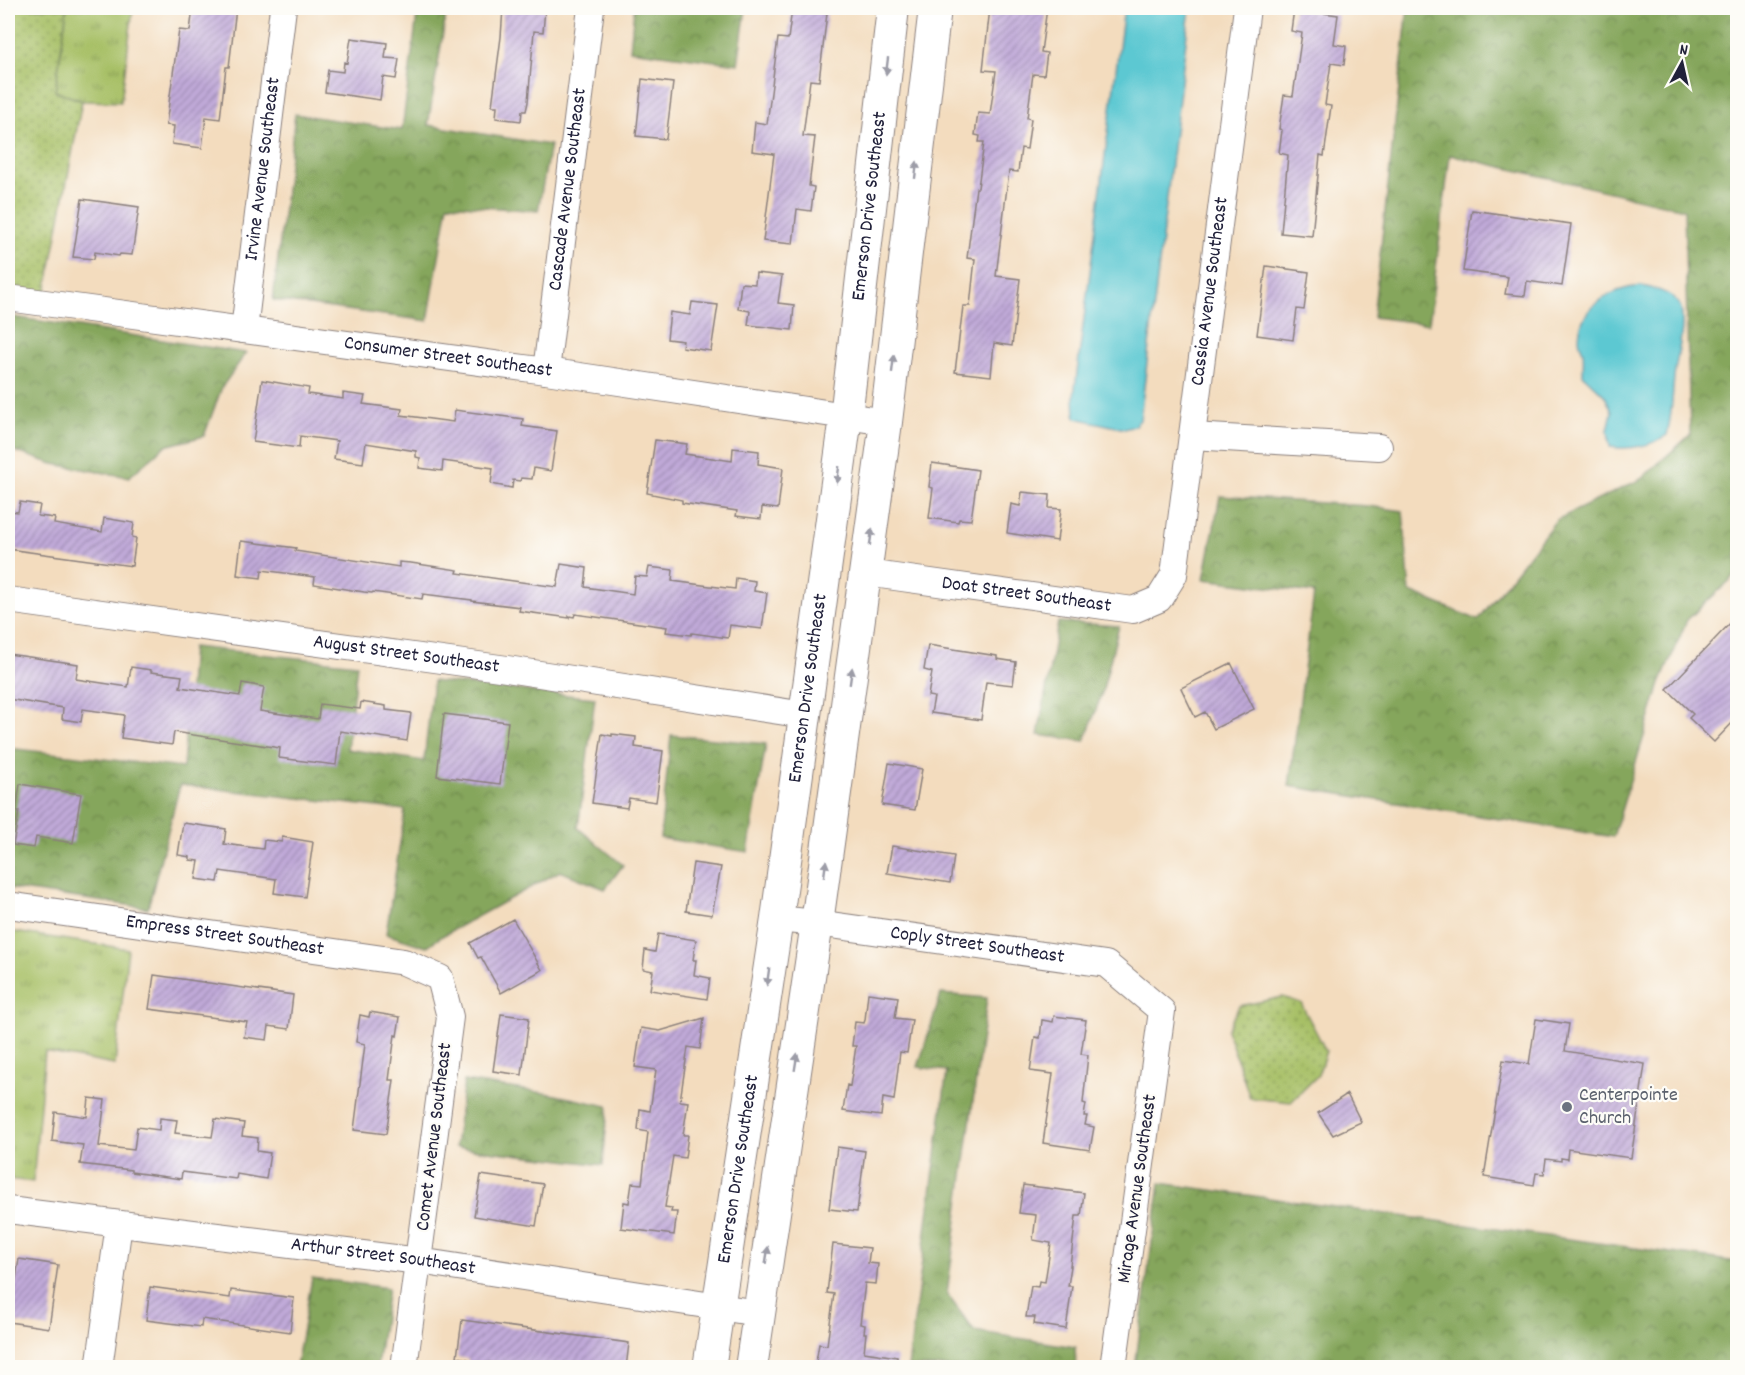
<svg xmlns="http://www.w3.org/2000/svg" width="1745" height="1375" font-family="Dekko,sans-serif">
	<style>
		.grass { fill: url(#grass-tufts); stroke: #647150; stroke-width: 1.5 }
		.forest { fill: url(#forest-crowns); stroke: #54644b; stroke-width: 1.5 }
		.park { fill: url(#park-dots); stroke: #647150; stroke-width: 1.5 }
		.water { fill: #5bc8d2; stroke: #3e7586; stroke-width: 1.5 }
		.building { fill: url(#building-hatch) }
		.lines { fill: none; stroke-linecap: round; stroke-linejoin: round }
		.minor-casing { stroke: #8a7f7c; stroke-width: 28 }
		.tertiary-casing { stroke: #8a7f7c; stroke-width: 34 }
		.minor { stroke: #fff; stroke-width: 26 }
		.tertiary { stroke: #fff; stroke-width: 32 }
		.oneway { fill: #9c9ca7 }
		.worship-dot { fill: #6b7280; stroke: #fdfcf7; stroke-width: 2 }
		.labels { text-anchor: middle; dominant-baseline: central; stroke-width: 4.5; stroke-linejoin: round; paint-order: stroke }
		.street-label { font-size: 20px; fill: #22223b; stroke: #fdfcf7 }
		.worship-label { font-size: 20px; fill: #5b616d; stroke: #fdfcf7; text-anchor: start }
	</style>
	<defs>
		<pattern id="grass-tufts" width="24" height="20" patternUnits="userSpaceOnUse" patternTransform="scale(1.5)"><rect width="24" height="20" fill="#a7c066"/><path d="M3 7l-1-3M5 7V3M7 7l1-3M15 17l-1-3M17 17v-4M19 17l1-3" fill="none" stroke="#889c55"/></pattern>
		<pattern id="forest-crowns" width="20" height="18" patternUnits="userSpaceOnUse" patternTransform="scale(1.5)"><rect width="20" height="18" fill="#85a65b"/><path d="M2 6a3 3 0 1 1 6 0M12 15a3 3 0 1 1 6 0" fill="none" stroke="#6c874c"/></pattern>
		<pattern id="park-dots" width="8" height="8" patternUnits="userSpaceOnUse" patternTransform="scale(1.5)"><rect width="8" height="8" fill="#a7c066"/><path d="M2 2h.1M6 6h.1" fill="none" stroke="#889c55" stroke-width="1.8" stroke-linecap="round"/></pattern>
		<pattern id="building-hatch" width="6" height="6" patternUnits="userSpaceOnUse" patternTransform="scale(1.5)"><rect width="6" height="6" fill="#c1aad9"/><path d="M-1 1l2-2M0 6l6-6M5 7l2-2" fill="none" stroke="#9c8ab1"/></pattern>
	</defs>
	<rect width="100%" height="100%" fill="#fdfcf7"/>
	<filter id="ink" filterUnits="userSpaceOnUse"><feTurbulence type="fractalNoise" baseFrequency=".0167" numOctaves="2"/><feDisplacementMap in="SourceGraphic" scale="12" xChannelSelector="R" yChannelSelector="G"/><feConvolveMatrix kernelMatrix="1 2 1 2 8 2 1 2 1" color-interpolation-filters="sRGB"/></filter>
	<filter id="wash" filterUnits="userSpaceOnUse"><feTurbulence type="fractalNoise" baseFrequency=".008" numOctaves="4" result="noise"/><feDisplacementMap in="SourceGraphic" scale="24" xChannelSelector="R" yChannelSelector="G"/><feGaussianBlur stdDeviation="1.35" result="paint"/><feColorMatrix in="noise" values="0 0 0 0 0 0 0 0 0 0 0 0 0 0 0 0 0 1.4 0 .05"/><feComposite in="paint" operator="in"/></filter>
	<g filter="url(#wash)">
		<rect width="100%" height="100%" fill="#f3dcbe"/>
		<path class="grass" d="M67,8H133L121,102L82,101L55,91Z
			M8,931L128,949L115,1065L45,1052L33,1182L8,1179Z"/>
		<path class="forest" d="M418,8H447L428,125L550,145L538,211L448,204L428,321L273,300L295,114L402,130Z
			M634,8H746L738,64L630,50Z
			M1408,8H1737V574L1687,620L1660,684L1613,837L1289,786L1314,593L1204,579L1220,496L1368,506L1403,511L1410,592L1478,620L1556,520L1641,479L1690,435L1684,209L1450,155L1429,324L1373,317Z
			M8,316L246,353L222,387L204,436L165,446L129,477L53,464L8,449Z
			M1058,622L1119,626L1102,693L1085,741L1038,735Z
			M192,647L357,664L347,749L424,761L433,681L595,698L578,828L623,865L605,889L560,871L444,935L426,947L386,934L405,810L180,785L148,908L8,888V748L183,768Z
			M671,735L766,744L748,852L660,838Z
			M941,994L987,998L947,1294L974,1331L1075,1347L1076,1367H908L947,1071L918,1067Z
			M464,1081L551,1094L608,1106L603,1165L455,1147Z
			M1160,1183L1737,1262V1367H1135Z
			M312,1278L388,1288L377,1367H296Z"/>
		<path class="park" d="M8,8H67L55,91L82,101L46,293L8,287Z
			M1283,997L1301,1003L1326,1051L1318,1075L1291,1102L1250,1098L1227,1030L1239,1006Z"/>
		<path class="water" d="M1124,8H1190L1140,420L1134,426L1125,429L1075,418L1074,396Z
			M1642,286C1655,289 1671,292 1679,304C1683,310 1682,320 1682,327C1681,344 1676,361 1674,378C1672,397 1672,416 1667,435C1652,446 1629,450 1610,447L1608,430L1612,412L1605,396L1583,375C1583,367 1584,359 1583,351C1581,346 1579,343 1579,338C1580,305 1613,288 1642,286Z"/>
		<g id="blocks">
			<path class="building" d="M193,8H236L229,67H226L220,119L206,117L202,148L172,144L174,126L166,125L179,30L190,31Z
				M503,8L545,9L543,32L534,31L528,102L526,111H522L521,121L496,118L497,106H492L501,37Z
				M990,8H1047L1041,52L1047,53L1044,75L1033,74L1027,118L1031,119L1027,149L1021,148L1018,172L1009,171L996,276L1020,279L1012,346L994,343L991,376L955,372L963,306H970L975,259L967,258L976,188H978L984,142H979L980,136L975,135L978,113L990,114L996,71L983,70Z
				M792,9L827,13L819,81L810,80L803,136L815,137L809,186L814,187L811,211L797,209L793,244L763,241L774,154L752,151L755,122L767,124L778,38L788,39Z
				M1294,9L1338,15L1334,44L1346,46L1344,65L1331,63L1325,105L1331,106L1324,156L1320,155L1312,236L1281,233L1288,155L1279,153L1282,130L1279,129L1284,95L1293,96L1302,33L1291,31Z
				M351,38L387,43L385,58L399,59L396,79L383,77L380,100L325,92L328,70L343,72L344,62L347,63Z
				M642,79L673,83L666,139L636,136Z
				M82,199L139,207L132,255L120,254L119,256L95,252L94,259L73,257Z
				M1472,210L1571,224L1562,286L1527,281L1525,296L1505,294L1508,277L1463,271Z
				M1266,266L1309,272L1304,310L1297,309L1293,340L1257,335Z
				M756,273L782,276L778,303L794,305L792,330L748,325L750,311L738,309L741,283L755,284Z
				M692,302L718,305L711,351L682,347L683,341L667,339L670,312L690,315Z
				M262,380L309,388L308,394L343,399V393L365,396L363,404L402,409L401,415L453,422L455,410L523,419L522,426L557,431L551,471L534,468L532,479L521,478L520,481L513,480L512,488L491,484L493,468L443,461L442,471L419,468L420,458L416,457V451L366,443L363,463L334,459L337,441L300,436L299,448L253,442Z
				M655,440L687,444L685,454L732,461L733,448L759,451L758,464L783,468L778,509L762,507L761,519L736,516L737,511L682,503V500L647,493Z
				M932,463L978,470L971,520L959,519L958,522L929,518L933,488L929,487Z
				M1022,492L1050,495L1049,508L1061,509L1057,541L1007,533L1011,504L1020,506Z
				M20,502L40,505L38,516L55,518L54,524L102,532L104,518L134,523L132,537L136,538L132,566L8,549V511L18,512Z
				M241,541L296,548L295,551L399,567V562L411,563L458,570L457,573L557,587L561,564L587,568L585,587L633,594L635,576L647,577L649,567L673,570L672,581L710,586L735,589L736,578L755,581L754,591L767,593L762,629L730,625L728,638L692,633L691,635L666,632L667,627L575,614L574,617L569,616V618L519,611L520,607L472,601V600L423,594L422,599L373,592L372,593L364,592L314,584L315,577L262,570L261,578L237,575Z
				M1737,616V718L1714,742L1689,718L1693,714L1667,689Z
				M928,645L997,656V659L1016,662L1013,685L986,682L981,720L931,713L934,697L928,696L932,672L924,670Z
				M8,654L78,664L76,679L128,687L131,667L151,670V672L182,676L180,687L240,696L242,683L264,687L260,711L318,719L320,704L360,709L361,702L386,706V710L411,713L407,741L340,731L336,765L279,758L280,748L174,732L172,745L121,738L124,715L83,709L81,722L62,719L63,708L8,699Z
				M1231,663L1254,709L1214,729L1205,712L1195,717L1181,688Z
				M444,714L508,722L500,784L437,776Z
				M602,734L612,736V734L636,737L635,747L663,751L656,802L629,798L627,808L592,803Z
				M889,763L922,769L915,810L882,805Z
				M20,784L81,794L73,843L36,837L34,848L13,845L19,811H16Z
				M183,823L226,829L224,844L263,849L264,840L282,842V837L313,842L305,897L274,893L276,879L220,871L218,882L196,879L199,861L190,860V857L178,855Z
				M892,846L954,856L950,883L887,873Z
				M693,863L721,867L712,915L686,911Z
				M513,919L542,970L501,993L481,957L478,958L470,943Z
				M658,934L696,940L693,960H696L694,975L710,978L707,999L650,990L653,971L643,969L645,950L655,952Z
				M154,975L293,995L289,1029L269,1026L267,1040L244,1037L247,1022L149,1009Z
				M868,993L898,997L895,1018L912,1020L907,1053L900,1052L894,1100L883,1098L881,1116L843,1111L847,1085L850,1086L856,1046H852L855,1022L864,1023L865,1020Z
				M370,1012L400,1017L397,1036L395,1035L389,1080H394L386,1134L354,1130L365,1044L356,1042L360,1015L369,1017Z
				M501,1014L529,1018L522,1075L493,1071Z
				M1054,1016L1086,1020L1081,1054L1088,1055L1083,1103L1086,1104L1084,1116H1087L1085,1125L1094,1127L1090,1150L1043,1143L1053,1074L1030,1071L1035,1037L1040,1038L1042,1020L1053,1022Z
				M704,1018L700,1049L688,1047L680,1101L688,1102L683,1135H688L685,1158L673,1156L665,1207L672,1208L671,1212H677L674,1235L621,1228L624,1202L629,1203L632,1183L642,1184L648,1132L638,1130L640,1109L650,1111L656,1070L635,1067L641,1028L660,1031Z
				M1536,1019L1569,1024L1565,1051L1645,1064L1631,1158L1568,1149L1567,1159L1561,1158V1161L1546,1159L1544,1174L1536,1173L1534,1185L1484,1177L1503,1060L1529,1064Z
				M1347,1094L1361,1122L1333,1135L1318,1113Z
				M89,1098L105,1100L99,1146L134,1150L137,1127L159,1130L160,1118L177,1120L175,1133L212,1137L215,1119L244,1123L242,1136L258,1138L257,1151L270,1153L266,1179L237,1174L236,1179L182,1172L181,1179L131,1172V1170L80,1164L83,1145L52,1141L55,1112L87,1117Z
				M837,1147L865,1151L857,1212L829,1209Z
				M481,1175L543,1184L536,1226L474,1216Z
				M1023,1185L1084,1193L1081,1216H1076L1070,1266H1071L1068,1286H1072L1066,1329L1034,1324L1035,1317H1026L1031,1286L1038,1287L1039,1281L1045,1282L1051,1243L1033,1240L1036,1215L1019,1213Z
				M833,1244L870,1248L868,1263L878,1264L876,1284L865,1283L860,1324L865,1325L864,1333H866L864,1352L897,1357V1368H815L819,1344L827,1345L834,1294L827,1293Z
				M19,1259L58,1265L49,1328L9,1322Z
				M150,1287L230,1298L231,1290L294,1298L290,1332L202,1319L201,1327L146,1320Z
				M462,1320L629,1343L626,1368H527L489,1362L488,1368H467L468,1359L457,1357Z"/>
		</g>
	</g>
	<g filter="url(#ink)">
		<use href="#blocks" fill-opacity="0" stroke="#8a7f7c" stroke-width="1.5"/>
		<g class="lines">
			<defs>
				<g id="minor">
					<path id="s1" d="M8,298L546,371L886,422"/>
					<path id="s2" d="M244,330L283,8"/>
					<path id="s3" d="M546,371L591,8"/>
					<path d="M1192,436L1379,447"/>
					<path id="s4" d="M866,573L1133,610L1159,599L1174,575L1247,8"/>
					<path id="s5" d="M8,600L507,669L805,715"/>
					<path id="s6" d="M8,905L404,962L440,978L450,1017L404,1368"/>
					<path id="s7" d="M777,919L817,923L1106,964L1162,1011L1113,1368"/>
					<path id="s8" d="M8,1210L419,1261L758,1313"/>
					<path d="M99,1368L119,1224"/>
				</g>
				<g id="tertiary">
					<path id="s9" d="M709,1368L777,919L846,417L893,8"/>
					<path d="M751,1368L817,923L886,422L935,8"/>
				</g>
			</defs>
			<use href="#minor" class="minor-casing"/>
			<use href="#tertiary" class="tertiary-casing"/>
			<use href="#minor" class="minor"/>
			<use href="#tertiary" class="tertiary"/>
		</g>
		<defs><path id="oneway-solid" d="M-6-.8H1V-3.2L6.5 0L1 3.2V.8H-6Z" transform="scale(1.5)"/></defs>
		<g class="oneway">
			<use href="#oneway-solid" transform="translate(887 66) rotate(97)"/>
			<use href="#oneway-solid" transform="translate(916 170) rotate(-83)"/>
			<use href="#oneway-solid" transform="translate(893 364) rotate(-83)"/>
			<use href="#oneway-solid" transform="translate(838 475) rotate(98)"/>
			<use href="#oneway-solid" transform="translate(871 537) rotate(-82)"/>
			<use href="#oneway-solid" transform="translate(851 676) rotate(-82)"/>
			<use href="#oneway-solid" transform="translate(825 869) rotate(-82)"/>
			<use href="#oneway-solid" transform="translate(768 977) rotate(98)"/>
			<use href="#oneway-solid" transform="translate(796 1062) rotate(-81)"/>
			<use href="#oneway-solid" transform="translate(767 1255) rotate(-81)"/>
		</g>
	</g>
	<circle class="worship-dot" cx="1567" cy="1107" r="6"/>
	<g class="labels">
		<g class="street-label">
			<text stroke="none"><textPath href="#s2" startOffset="162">Irvine Avenue Southeast</textPath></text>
			<text stroke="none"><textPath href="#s3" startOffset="183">Cascade Avenue Southeast</textPath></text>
			<text stroke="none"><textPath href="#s9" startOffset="1173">Emerson Drive Southeast</textPath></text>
			<text stroke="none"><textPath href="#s4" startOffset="612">Cassia Avenue Southeast</textPath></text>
			<text stroke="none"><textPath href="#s1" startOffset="444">Consumer Street Southeast</textPath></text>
			<text stroke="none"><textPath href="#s4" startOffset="162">Doat Street Southeast</textPath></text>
			<text stroke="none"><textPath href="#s5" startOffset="402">August Street Southeast</textPath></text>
			<text stroke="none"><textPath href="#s9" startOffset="687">Emerson Drive Southeast</textPath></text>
			<text stroke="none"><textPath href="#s6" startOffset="219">Empress Street Southeast</textPath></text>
			<text stroke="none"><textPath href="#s7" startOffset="202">Coply Street Southeast</textPath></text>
			<text transform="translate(435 1137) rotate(-83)">Comet Avenue Southeast</text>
			<text stroke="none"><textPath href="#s9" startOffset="201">Emerson Drive Southeast</textPath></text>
			<text transform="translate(1138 1189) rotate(-82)">Mirage Avenue Southeast</text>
			<text stroke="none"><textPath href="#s8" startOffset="378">Arthur Street Southeast</textPath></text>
		</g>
		<g class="worship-label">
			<text x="1579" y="1096">Centerpointe<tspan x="1579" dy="23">Church</tspan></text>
		</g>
	</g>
	<rect width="1745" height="1375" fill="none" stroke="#fdfcf7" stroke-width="30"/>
	<g transform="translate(1682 63) rotate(8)" stroke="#fdfcf7" stroke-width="4.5" paint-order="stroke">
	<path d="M0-4.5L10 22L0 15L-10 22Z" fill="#22223b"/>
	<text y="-9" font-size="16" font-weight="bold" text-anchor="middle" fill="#22223b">N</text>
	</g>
</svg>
